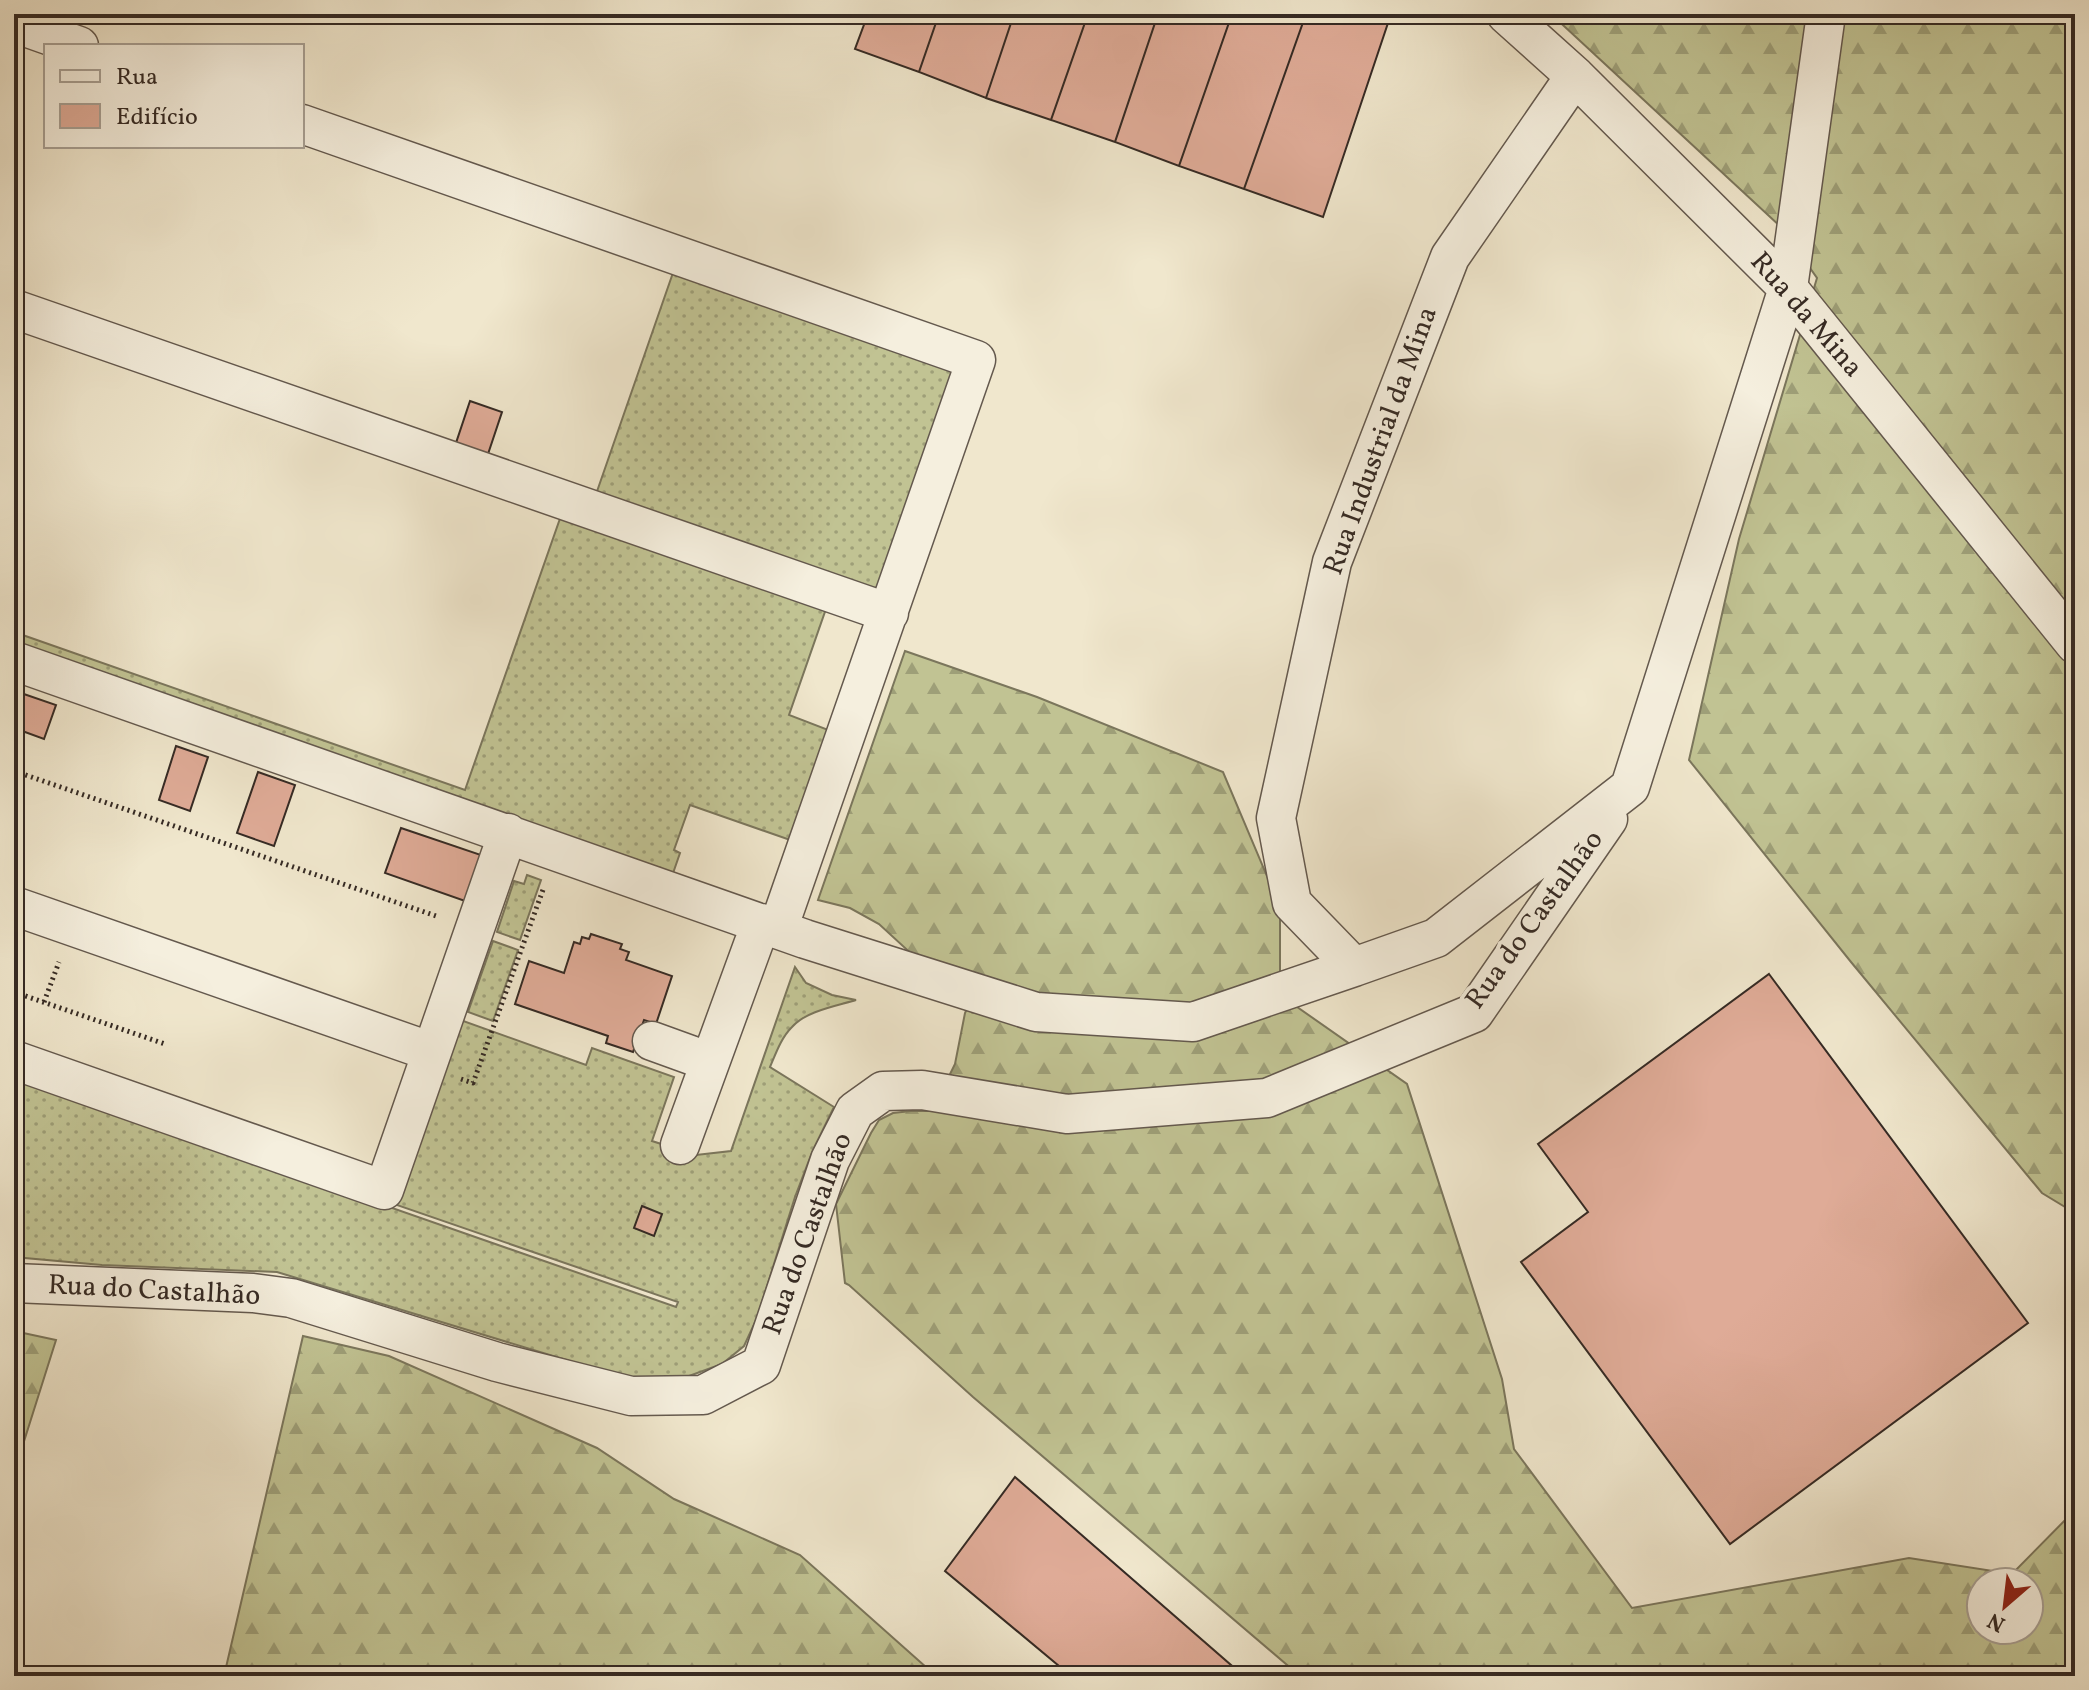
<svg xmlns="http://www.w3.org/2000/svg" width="2089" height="1690" font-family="Vollkorn,serif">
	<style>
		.grass { fill: url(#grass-dots); stroke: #7b765c; stroke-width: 2 }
		.forest { fill: url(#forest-firs); stroke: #7b765c; stroke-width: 2; fill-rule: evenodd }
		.building { fill: #dfab97; stroke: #352a24; stroke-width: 2 }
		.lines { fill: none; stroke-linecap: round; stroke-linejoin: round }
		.minor-casing { stroke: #64594e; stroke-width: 41 }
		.path { stroke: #352a24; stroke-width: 5; stroke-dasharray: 2 4; stroke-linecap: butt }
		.minor { stroke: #f5efde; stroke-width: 38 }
		.labels { text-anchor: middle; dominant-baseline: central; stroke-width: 8; stroke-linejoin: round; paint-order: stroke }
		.street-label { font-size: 28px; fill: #352a24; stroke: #f5efde }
	</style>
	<defs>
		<pattern id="grass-dots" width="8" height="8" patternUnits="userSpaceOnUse" patternTransform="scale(2)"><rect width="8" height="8" fill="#c1c393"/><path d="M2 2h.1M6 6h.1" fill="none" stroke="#9e9f78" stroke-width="1.8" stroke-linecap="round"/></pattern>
		<pattern id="forest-firs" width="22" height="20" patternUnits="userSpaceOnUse" patternTransform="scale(2)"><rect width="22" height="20" fill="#c1c393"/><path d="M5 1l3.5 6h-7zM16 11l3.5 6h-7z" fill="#9e9f78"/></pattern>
	</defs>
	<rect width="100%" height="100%" fill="#f0e7cd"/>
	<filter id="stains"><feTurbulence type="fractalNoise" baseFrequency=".0025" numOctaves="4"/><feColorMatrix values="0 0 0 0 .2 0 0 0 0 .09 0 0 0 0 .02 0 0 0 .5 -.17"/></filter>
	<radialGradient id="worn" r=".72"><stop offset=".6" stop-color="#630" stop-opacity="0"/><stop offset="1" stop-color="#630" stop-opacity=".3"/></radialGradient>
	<path class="grass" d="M675,267L950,369L955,382L878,589L594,500Z
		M563,510L828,603L789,715L831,731L793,841L690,805L674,850L680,853L671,879L14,649V632L465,790Z
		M527,875L541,880L520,940L497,932L514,881L524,884Z
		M493,941L518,950L493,1021L468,1012Z
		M795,967L806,983L832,995L856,1000C836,1006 806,1011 792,1027C781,1038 776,1053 770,1067L834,1107L813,1150L795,1197L757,1318L744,1346L722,1364L689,1376L655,1383L619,1376L277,1272L102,1265L14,1257V1076L676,1307L678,1302L391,1203L455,1018L586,1065L592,1048L674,1077L652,1141L696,1155L731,1151Z"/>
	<path class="forest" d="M1551,14H2075V1213L2042,1193L1851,962L1689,760L1739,539L1817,278L1781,227Z
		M905,651L1037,697L1223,772L1280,907V995L1407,1084L1502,1379L1514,1449L1632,1608L1909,1558L2012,1574L2075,1510V1676H1300L973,1397L849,1285L845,1283L836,1204L871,1133L879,1120L893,1113L911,1111H932L955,1064L965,1013L979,982L917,959L879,924L850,908L818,900ZM1981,1582H2029V1630H1981Z
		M14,1331L56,1340L14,1473Z
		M303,1336L389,1356L597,1448L674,1499L800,1555L936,1676H224Z"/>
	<path class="building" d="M868,14H939L919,72L855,49Z
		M939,14H1014L986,98L919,72Z
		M1014,14H1088L1051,120L986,98Z
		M1088,14H1158L1115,142L1051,120Z
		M1158,14H1232L1179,166L1115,142Z
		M1232,14H1306L1244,189L1179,166Z
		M1306,14H1391L1323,217L1244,189Z
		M470,401L502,412L487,457L455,446Z
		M18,692L56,705L44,739L14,728V703Z
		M176,746L208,757L190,811L159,800Z
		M258,772L295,785L274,846L237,833Z
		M401,828L481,855L465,901L385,873Z
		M591,934L622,944L620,949L629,952L626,960L672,976L656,1024L644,1020L633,1052L606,1043L608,1036L515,1004L529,961L564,973L574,942L580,944L582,937L589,939Z
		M1769,974L2028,1323L1730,1544L1521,1262L1588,1212L1538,1144Z
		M642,1206L662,1214L654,1236L634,1228Z
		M1015,1477L1239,1672L1236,1676H1071L945,1571Z"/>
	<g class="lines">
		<defs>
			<path id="minor" d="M1506,14L1575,76L1788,288L2075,644
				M14,23L79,46
				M1575,76L1450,257L1332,562L1276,818L1292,903L1354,967L1436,938L1630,787L1788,288L1826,14
				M302,124L976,360L778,929
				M14,309L889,613
				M14,661L805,939L1036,1012L1193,1022L1354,967
				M14,906L432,1052
				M652,1041L710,1062
				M14,1060L384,1190L508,833
				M680,1145L761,923
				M14,1283L253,1293L291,1298L497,1362L631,1396L703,1395L761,1365L830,1160L855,1111L883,1091L922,1090L1067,1114L1267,1098L1474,1013L1608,819"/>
		</defs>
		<use href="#minor" class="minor-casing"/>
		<path class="path" d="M14,771L439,917
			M14,992L165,1044
			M44,1002L59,962
			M461,1079L473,1083L544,887"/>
		<use href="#minor" class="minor"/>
	</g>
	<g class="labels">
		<g class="street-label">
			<text transform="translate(1806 315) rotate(49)">Rua da Mina</text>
			<text transform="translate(1381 441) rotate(-70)">Rua Industrial da Mina</text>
			<text transform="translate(1535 920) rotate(-54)">Rua do Castalhão</text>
			<text transform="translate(808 1234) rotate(-70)">Rua do Castalhão</text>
			<text transform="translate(154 1291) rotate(3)">Rua do Castalhão</text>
		</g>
	</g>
	<rect width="2089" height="1690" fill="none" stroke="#f0e7cd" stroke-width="48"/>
	<rect x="16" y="16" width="2057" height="1658" fill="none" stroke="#352a24" stroke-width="4"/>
	<rect x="24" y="24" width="2041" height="1642" fill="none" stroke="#352a24" stroke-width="2"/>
	<rect x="44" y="44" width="260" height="104" fill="#f5efde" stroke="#a8a094" stroke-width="2"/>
	<rect x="60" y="70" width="40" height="12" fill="#f5efde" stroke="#a8a094" stroke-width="2"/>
	<text x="116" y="84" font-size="24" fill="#352a24">Rua</text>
	<rect x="60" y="104" width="40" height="24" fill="#dfab97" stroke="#a8a094" stroke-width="2"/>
	<text x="116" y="124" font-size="24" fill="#352a24">Edifício</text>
	<g transform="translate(2005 1606) rotate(208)"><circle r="38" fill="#f5efde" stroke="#a8a094" stroke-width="2"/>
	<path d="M0-6L14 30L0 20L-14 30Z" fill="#8f2418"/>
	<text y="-12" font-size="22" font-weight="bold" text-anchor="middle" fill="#352a24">N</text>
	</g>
	<rect width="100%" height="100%" filter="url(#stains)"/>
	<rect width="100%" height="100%" fill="url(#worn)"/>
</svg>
